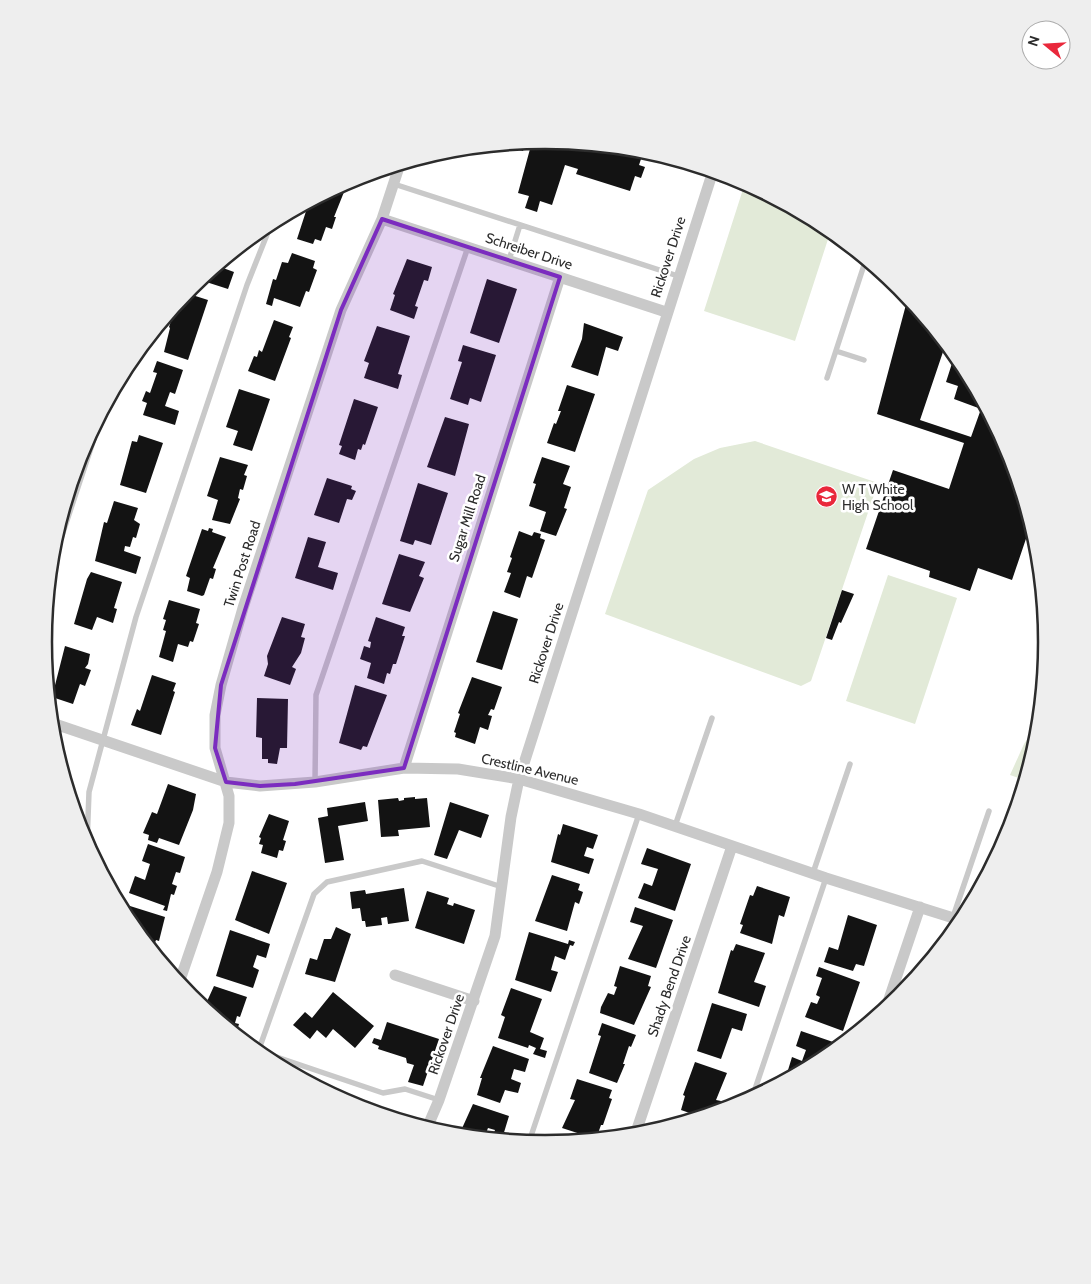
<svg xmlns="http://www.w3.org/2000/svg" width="1091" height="1284" font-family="Cabin,sans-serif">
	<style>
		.green { fill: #e2ead8 }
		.building { fill: #131313 }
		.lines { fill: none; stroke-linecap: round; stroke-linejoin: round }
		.lane { stroke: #c9c9c9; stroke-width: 5.5 }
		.street { stroke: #c9c9c9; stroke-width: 11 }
		.marked { fill: #7b2cbf; fill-opacity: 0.2; stroke: #7b2cbf; stroke-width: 4; stroke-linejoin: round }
		.labels { text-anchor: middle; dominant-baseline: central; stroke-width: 5; stroke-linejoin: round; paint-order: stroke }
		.street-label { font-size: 14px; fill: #2c2c2c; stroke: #fff }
		.poi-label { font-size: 14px; fill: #2c2c2c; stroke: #fff; text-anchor: start }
		.rim { fill: none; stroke: #2c2c2c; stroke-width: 2.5 }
	</style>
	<rect width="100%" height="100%" fill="#fff"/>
	<path class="green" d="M745,183L831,230L795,341L704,311Z
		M755,441L878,483L811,681L801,686L605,614L648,490L694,459L720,448Z
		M888,575L957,598L915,724L846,701Z
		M1040,720L1038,740L1025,780L1010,775L1024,744Z"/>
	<path class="building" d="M546,140L644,150L639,165L645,167L641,178L635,176L630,191L576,174L578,169L565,165L552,205L540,201L537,212L525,208L529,196L518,193L530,149L533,142Z
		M526,142L523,151L501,145Z
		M338,187L342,188L341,191L344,192L334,217H336L332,229L326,227L321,241L315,239L313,244L297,239L309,202Z
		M292,253L315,261L313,268L317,270L309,292L306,291L300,307L274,298L272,306L266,304L273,279L276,280L282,262L288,263Z
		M226,258L223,268L234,272L228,289L200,280Z
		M407,259L432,267L428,281L424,280L415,306L418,307L414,319L390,310L395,295L393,294Z
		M487,279L517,289L499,343L470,333Z
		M186,293L208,300L188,360L164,352L170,328L169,327L176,306H180Z
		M908,297L946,343L920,420L971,437L981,409L954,399L958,386L946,382L955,354L963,363L1009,450L1031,524L1012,580L978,568L970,591L929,577L930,571L866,549L893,470L949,489L964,443L877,414Z
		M274,320L293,327L289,337L291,338L275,381L248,371L254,356L257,357L259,350L262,352Z
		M584,323L623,337L618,351L606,347L598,376L571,367L582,339Z
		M377,326L410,336L398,374L402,375L398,389L364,378L369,363L364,361Z
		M463,345L496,355L481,402L470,398L468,405L450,399L462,362L458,361Z
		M157,361L183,370L175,394L170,392L165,406L179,411L175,425L143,415L147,403L142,401L146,391L150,393L157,373L153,372Z
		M567,385L595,394L575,452L547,443L554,423L556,424L561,411H558Z
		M239,389L270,399L252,451L233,445L238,431L226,427Z
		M354,399L378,407L365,445L363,444L361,450L358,449L355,460L339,454L342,446L339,445Z
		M445,417L469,424L455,476L427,467Z
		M139,435L163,443L146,493L120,485L132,441L137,442Z
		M220,457L248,465L244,475L247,476L243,490L240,489L238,498L240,499L230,524L212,520L218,500L207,496Z
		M542,457L570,466L563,484L571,487L564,508L567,509L556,536L540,531L546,512L529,506L536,484L533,483Z
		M327,478L352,486L351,489L356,491L352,500L347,499L339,523L314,515Z
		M418,483L448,493L431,545L415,540L413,545L400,541Z
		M114,501L138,508L134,520L140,524L136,538L133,537L130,547L125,546L124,551L141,557L136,574L95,561L104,522L107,523Z
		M209,528L213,529L212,532L226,537L213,568L216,569L213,579L210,578L204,595L202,596L187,591L190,578L186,576L202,529L208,531Z
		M519,531L532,536L534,532L541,534L540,538L545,540L532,578L527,576L520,598L504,592L511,573L507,572L512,558L510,557Z
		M308,537L326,542L318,567L338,573L333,590L295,578Z
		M399,554L425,562L419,576L424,578L410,612L382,604Z
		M91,572L122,582L114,608L117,609L113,623L97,617L92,630L74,624L87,579Z
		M842,590L854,594L841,623L839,622L832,640L826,638Z
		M169,600L200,609L196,623L199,624L193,642L190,641L188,647L178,644L173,662L159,657L166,631L163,630L166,620L163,619Z
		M493,611L518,619L502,670L476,662Z
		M282,617L305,624L301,637L305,638L301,653L292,667L296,669L290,685L264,676L268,664L267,656Z
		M376,617L405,627L402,636H405L396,664H393L390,674L387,673L384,684L367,678L371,663L360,659L364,646L370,648L371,642L368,641Z
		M65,646L90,654L88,664L85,668L91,670L85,686L80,684L73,704L52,697Z
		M152,675L176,683L173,691L175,692L161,735L131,725L137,709L140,711Z
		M472,677L502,687L494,710L491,709L488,715L492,716L488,730L480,727L475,744L455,737L456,733L454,732L460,714L458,713Z
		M355,685L387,695L367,747L363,746L361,750L339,743Z
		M257,698L288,699L287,748H280L277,764L268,763V759H262V738L256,737Z
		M168,784L196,794L193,810L179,845L159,838L157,843L148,840L149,835L143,833L152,812L157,814Z
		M415,797V799L427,798L430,827L398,830L399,836L381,837L378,800L398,798L399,801L404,800V798Z
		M365,802L368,821L338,826L344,860L325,863L318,818L328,816L327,808Z
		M450,802L489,815L481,838L459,830L447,859L434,855Z
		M269,814L289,821L283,840L286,841L283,851L279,850L277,858L261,853L263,845L259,844L261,838L259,837Z
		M563,824L598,835L593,849L587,847L584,856L594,859L589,874L551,862L558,834L560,835Z
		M148,844L185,857L180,873L176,872L172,884L177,886L174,895L171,894L167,911L163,910L165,906L129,893L135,876L145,880L150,864L142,861Z
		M647,848L691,864L675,911L638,898L644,883L652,886L658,869L641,864Z
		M252,871L287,883L269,934L235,920Z
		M552,875L580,884L578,890L583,892L579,904L575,902L567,931L535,921Z
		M757,886L790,897L784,917L779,915L772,944L740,933L743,925L740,924L750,895L753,896Z
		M404,888L409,921L388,924L387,917L381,918L382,925L366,927L365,921H362L360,908L352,909L350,892L365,890L366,894Z
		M427,891L449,898L447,904L453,906L454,903L475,910L464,944L415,928Z
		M130,906L165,917L159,941L156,940L152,950L138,932L140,925L134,923L133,926L126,917Z
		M635,907L673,920L656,968L628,959L643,926L630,922Z
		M848,915L877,925L864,966L856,964L853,971L824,962L829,947L838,950Z
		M336,927L351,934L335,982L305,974L310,958L317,960L324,939H331Z
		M230,930L270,944L266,958L257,955L253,967L259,970L253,988L216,976Z
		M529,932L568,944L569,940L575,942L573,946L570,945L565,960L555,956L551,970L558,972L551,992L515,980Z
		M736,944L765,953L754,982L766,986L759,1007L718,993L731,950L733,951Z
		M620,966L651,976L648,986L651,987L634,1025L600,1013L601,1007L608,993L614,995L617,987L614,986Z
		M819,967L860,982L843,1031L805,1017L811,1002L817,1004L820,997L816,995L822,978L816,976Z
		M214,986L247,997L240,1017L237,1016L235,1023L239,1024L236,1034L204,1008Z
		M511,988L542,999L530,1032L544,1038L540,1049L547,1051L545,1058L533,1054L536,1048L529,1045L528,1048L498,1038L505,1017L501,1015Z
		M333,992L374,1026L355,1048L333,1029L326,1038L317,1030L310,1039L293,1025L305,1012L312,1018Z
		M712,1003L747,1014L742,1031L732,1028L721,1059L697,1051Z
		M387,1022L439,1039L423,1086L408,1082L414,1065L407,1063L406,1058L378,1049L379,1046L372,1043L374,1038L381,1040Z
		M602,1023L636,1035L631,1047L629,1046L623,1064H625L617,1083L589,1073L601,1036L598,1035Z
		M801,1031L836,1043L834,1052L824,1059L785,1080L792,1057L802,1061L806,1050L796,1046Z
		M493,1046L529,1059L525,1072L514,1069L511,1079L521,1083L518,1093L505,1090L500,1103L477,1095L482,1078H480Z
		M695,1062L727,1073L716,1100L721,1101L718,1112L701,1117L681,1110L685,1096L683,1095Z
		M577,1079L612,1090L609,1098L612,1099L603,1125H601L596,1139L562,1128L575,1100L570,1099Z
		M473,1104L509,1116L502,1139L492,1138L495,1130L488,1128L484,1138L459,1135Z"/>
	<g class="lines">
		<path class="lane" d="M394,184L678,276
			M509,260L520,225
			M836,351L864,360
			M827,378L866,259
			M315,782L316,695L468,247
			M675,826L712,718
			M87,844L89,792L136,617L247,285L272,222
			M813,873L850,764
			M953,917L989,811
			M259,1051L383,1093L405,1089L439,1100
			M258,1052L314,894L327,882L422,861L502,887
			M752,1098L826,878
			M529,1142L639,814"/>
		<path class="street" d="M382,219L666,312
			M52,557L96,424
			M52,723L226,782L260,786L315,782L404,768L458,769L519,779L639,814L826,878L963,921
			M404,768L560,277
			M395,975L474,1001
			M179,983L217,872L229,823V796L215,748V715L221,685L243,608L341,310L382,219L400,164
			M886,1008L920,907
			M427,1128L439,1100L495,936L511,817L519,779L713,171
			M635,1135L732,846"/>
	</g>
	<path class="marked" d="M382,219L560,277L404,768L295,784L260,786L226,782L215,748L221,685L341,310Z"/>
	<defs>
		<symbol id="school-disc" viewBox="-11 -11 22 22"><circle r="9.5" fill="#e9283b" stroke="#fff"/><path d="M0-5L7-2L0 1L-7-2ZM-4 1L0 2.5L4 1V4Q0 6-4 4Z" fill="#fff"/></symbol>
	</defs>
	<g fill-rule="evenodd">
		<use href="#school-disc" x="814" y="484" width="25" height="25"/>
	</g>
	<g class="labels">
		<g class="street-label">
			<text transform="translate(529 251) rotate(18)">Schreiber Drive</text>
			<text transform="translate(668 257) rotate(-72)">Rickover Drive</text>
			<text transform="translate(467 518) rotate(-72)">Sugar Mill Road</text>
			<text transform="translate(242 564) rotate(-72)">Twin Post Road</text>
			<text transform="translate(546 643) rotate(-72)">Rickover Drive</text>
			<text transform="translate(530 769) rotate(13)">Crestline Avenue</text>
			<text transform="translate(669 986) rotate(-71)">Shady Bend Drive</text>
			<text transform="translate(446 1034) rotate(-71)">Rickover Drive</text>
		</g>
		<g class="poi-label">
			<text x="842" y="489">W T White<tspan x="842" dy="16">High School</tspan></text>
		</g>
	</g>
	<path d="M0 0H1091V1284H0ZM52 642a493 493 0 1 1 986 0a493 493 0 1 1-986 0Z" fill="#eee" fill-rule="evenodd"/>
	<path class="rim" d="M52 642a493 493 0 1 1 986 0a493 493 0 1 1-986 0Z"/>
	<g transform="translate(1046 45) rotate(288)"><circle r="24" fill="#ffffff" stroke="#ababab"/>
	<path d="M0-4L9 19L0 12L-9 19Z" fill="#e9283b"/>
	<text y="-8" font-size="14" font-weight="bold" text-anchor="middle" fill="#2c2c2c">N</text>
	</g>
</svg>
